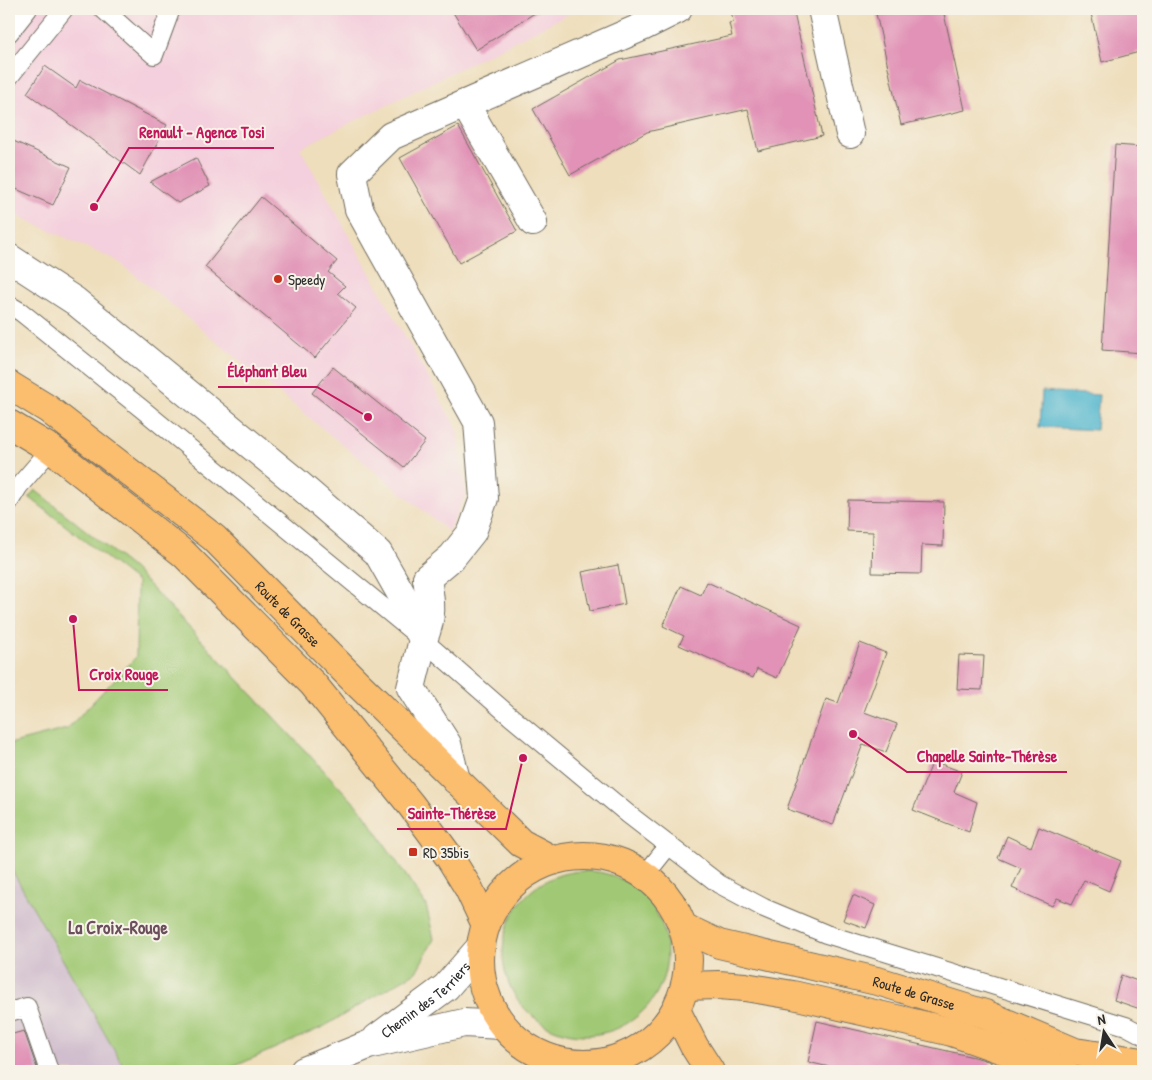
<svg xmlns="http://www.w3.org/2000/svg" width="1152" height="1080" font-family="'Patrick Hand',sans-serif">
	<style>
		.built { fill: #f4cfdd }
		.industrial { fill: #d0bdcd }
		.green { fill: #a1c975; stroke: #667a50 }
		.water { fill: #50b6ce; stroke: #3e707c }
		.building { fill: #e192b6 }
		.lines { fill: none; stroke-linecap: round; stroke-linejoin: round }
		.lane-casing { stroke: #6f6a5e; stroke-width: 20 }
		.street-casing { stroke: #6f6a5e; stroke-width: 30 }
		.primary-casing { stroke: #6f6a5e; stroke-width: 30 }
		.lane { stroke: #fff; stroke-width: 18 }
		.street { stroke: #fff; stroke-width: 28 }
		.primary { stroke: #fbbd6e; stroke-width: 28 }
		.poi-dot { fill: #c8321e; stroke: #f7f3e8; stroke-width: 2 }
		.labels { text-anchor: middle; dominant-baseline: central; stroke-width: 4; stroke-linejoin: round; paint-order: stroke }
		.poi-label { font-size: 15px; fill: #2b2b2b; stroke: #f7f3e8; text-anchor: start }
		.street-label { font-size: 15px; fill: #2b2b2b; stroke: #f7f3e8 }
		.quarter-label { font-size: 18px; font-weight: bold; fill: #6b4f5c; stroke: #f7f3e8 }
		.leader { fill: none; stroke: #c2185b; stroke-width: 2 }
		.callout-dot { fill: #c2185b; stroke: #f7f3e8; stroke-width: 2 }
		.callout-label { font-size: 16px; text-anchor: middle; font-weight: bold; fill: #c2185b; stroke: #f7f3e8; stroke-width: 4; stroke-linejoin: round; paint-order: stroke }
	</style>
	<rect width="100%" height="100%" fill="#f7f3e8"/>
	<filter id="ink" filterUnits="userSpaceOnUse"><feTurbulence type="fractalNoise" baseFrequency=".02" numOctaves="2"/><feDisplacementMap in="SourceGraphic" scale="10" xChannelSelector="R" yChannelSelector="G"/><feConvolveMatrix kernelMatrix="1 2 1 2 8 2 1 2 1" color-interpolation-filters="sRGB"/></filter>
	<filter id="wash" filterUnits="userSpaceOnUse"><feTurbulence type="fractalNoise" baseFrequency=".0096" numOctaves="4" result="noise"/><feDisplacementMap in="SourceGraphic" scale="20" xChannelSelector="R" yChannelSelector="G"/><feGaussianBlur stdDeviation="1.12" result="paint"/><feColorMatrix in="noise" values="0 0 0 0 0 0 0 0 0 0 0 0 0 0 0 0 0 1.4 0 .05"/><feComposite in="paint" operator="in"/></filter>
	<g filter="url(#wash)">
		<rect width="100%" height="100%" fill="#eedebc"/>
		<path class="built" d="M9,9H579L300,148L457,429L466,495L448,531L119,262L9,212Z"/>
		<path class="industrial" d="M9,865L126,1071H9Z"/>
		<path class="green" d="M35,490L133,568L363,812L426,905L434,939L416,972L323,1027L224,1071H126L9,865V744L67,729L136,657L137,582L29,497Z
			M503 953a82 82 0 1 1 164 0a82 82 0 1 1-164 0Z"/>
		<path class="water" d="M1042,391L1099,395L1096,430L1040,427Z"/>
		<g id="blocks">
			<path class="building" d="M451,9H541L476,50Z
				M731,9H793L822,136L758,151L748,109L647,132L570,175L533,109L620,60L732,36L729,23L733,22Z
				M875,9H943L965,110L901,125Z
				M1090,9H1143V51L1102,62Z
				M45,66L76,88L80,80L167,125L140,175L27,93Z
				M458,126L517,231L459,263L400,158Z
				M9,139L71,167L53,205L9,186Z
				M1115,145L1143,147V353L1102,350Z
				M196,158L210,186L178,203L150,182Z
				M261,197L337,261L328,272L345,286L338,293L356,308L315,358L205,267Z
				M333,367L425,441L404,467L312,393Z
				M848,500L944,502L943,546L922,545L921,574L872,573L873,532L847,531Z
				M618,565L625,604L590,611L582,572Z
				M707,582L801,625L777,678L757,669L753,678L679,645L684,636L663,626L681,586L701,595Z
				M860,643L886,653L864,712L897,724L886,752L863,744L833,825L787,809L826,699L838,703Z
				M959,655L984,656L982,690L957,689Z
				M933,761L962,772L954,792L977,802L969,832L913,810Z
				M1039,827L1121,861L1109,891L1084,880L1072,904L1057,898L1052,906L1012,888L1021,868L998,858L1007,836L1031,847Z
				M853,895L875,905L866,928L843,920Z
				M1121,975L1143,983V1010L1114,1000Z
				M817,1021L978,1058L991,1062L990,1071H846L808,1062Z
				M24,1031L38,1071H9V1035Z"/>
		</g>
	</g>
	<g filter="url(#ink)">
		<use href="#blocks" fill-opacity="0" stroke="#6f6a5e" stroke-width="1"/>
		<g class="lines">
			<defs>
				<path id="lane" d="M103,9L154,55L171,9
					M9,33L28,9
					M9,77L64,9
					M9,305L21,312L142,409L423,640L510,716L628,814L719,884L764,908L826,934L1126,1026L1143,1035
					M9,502L19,486L51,449
					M645,875L669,845
					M9,1012L27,1007L49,1071"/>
				<g id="street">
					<path d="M822,9L850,134"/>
					<path d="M465,104L533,222"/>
					<path d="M9,258L75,301L296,482L378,553L408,606L423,640L411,688L447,744L456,780"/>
					<path d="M427,578L452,557L472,532L484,498L478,422L359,209L352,174L391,136L642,27L678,9"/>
					<path d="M423,640C433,616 431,604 427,578"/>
					<path id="s1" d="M377,1038L446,987L479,949"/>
					<path d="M304,1071L368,1045L464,1023L501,1025"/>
				</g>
				<g id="primary">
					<path id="s2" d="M9,385L48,409L214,538L357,683L521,843L553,860"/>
					<path d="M9,424L51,449L184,554L313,684L411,805L450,858L469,889L485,923"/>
					<circle cx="584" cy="960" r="104"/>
					<path id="s3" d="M683,927L719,944L881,982L985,1014L1075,1052L1143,1062"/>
					<path d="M685,986L718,985L745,987L793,995L952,1032L1063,1071"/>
					<path d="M676,1010L694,1046L710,1071"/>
				</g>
			</defs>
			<use href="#lane" class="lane-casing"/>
			<use href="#street" class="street-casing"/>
			<use href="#primary" class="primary-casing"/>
			<use href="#lane" class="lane"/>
			<use href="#street" class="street"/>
			<use href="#primary" class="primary"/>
		</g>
	</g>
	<g class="poi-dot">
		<circle cx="278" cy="279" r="5"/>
		<rect x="408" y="847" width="10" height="10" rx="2.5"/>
	</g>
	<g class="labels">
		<g class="poi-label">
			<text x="288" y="279">Speedy</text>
			<text x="423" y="852">RD 35bis</text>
		</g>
		<g class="street-label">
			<text stroke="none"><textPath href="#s2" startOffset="362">Route de Grasse</textPath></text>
			<text stroke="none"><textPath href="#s3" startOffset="241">Route de Grasse</textPath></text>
			<text stroke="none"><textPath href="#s1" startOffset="62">Chemin des Terriers</textPath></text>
		</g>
		<g class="quarter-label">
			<text x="118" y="927">La Croix-Rouge</text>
		</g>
	</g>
	<path class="leader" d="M94 207L129 148H274M368 417L317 387H218M73 619L79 690H168M853 734L907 772H1067M523 758L506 829H397"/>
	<g class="callout-dot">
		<circle cx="94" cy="207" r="5"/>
		<circle cx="368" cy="417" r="5"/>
		<circle cx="73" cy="619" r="5"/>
		<circle cx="853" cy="734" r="5"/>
		<circle cx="523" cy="758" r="5"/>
	</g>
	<g class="callout-label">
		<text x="202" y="138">Renault - Agence Tosi</text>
		<text x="267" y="377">Éléphant Bleu</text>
		<text x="124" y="680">Croix Rouge</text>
		<text x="987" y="762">Chapelle Sainte-Thérèse</text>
		<text x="452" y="819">Sainte-Thérèse</text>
	</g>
	<rect width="1152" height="1080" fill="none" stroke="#f7f3e8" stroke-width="30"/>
	<g transform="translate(1104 1032) rotate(348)" stroke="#f7f3e8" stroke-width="4" paint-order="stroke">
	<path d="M0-4L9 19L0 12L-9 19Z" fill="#2b2b2b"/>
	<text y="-8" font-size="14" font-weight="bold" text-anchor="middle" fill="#2b2b2b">N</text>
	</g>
</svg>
